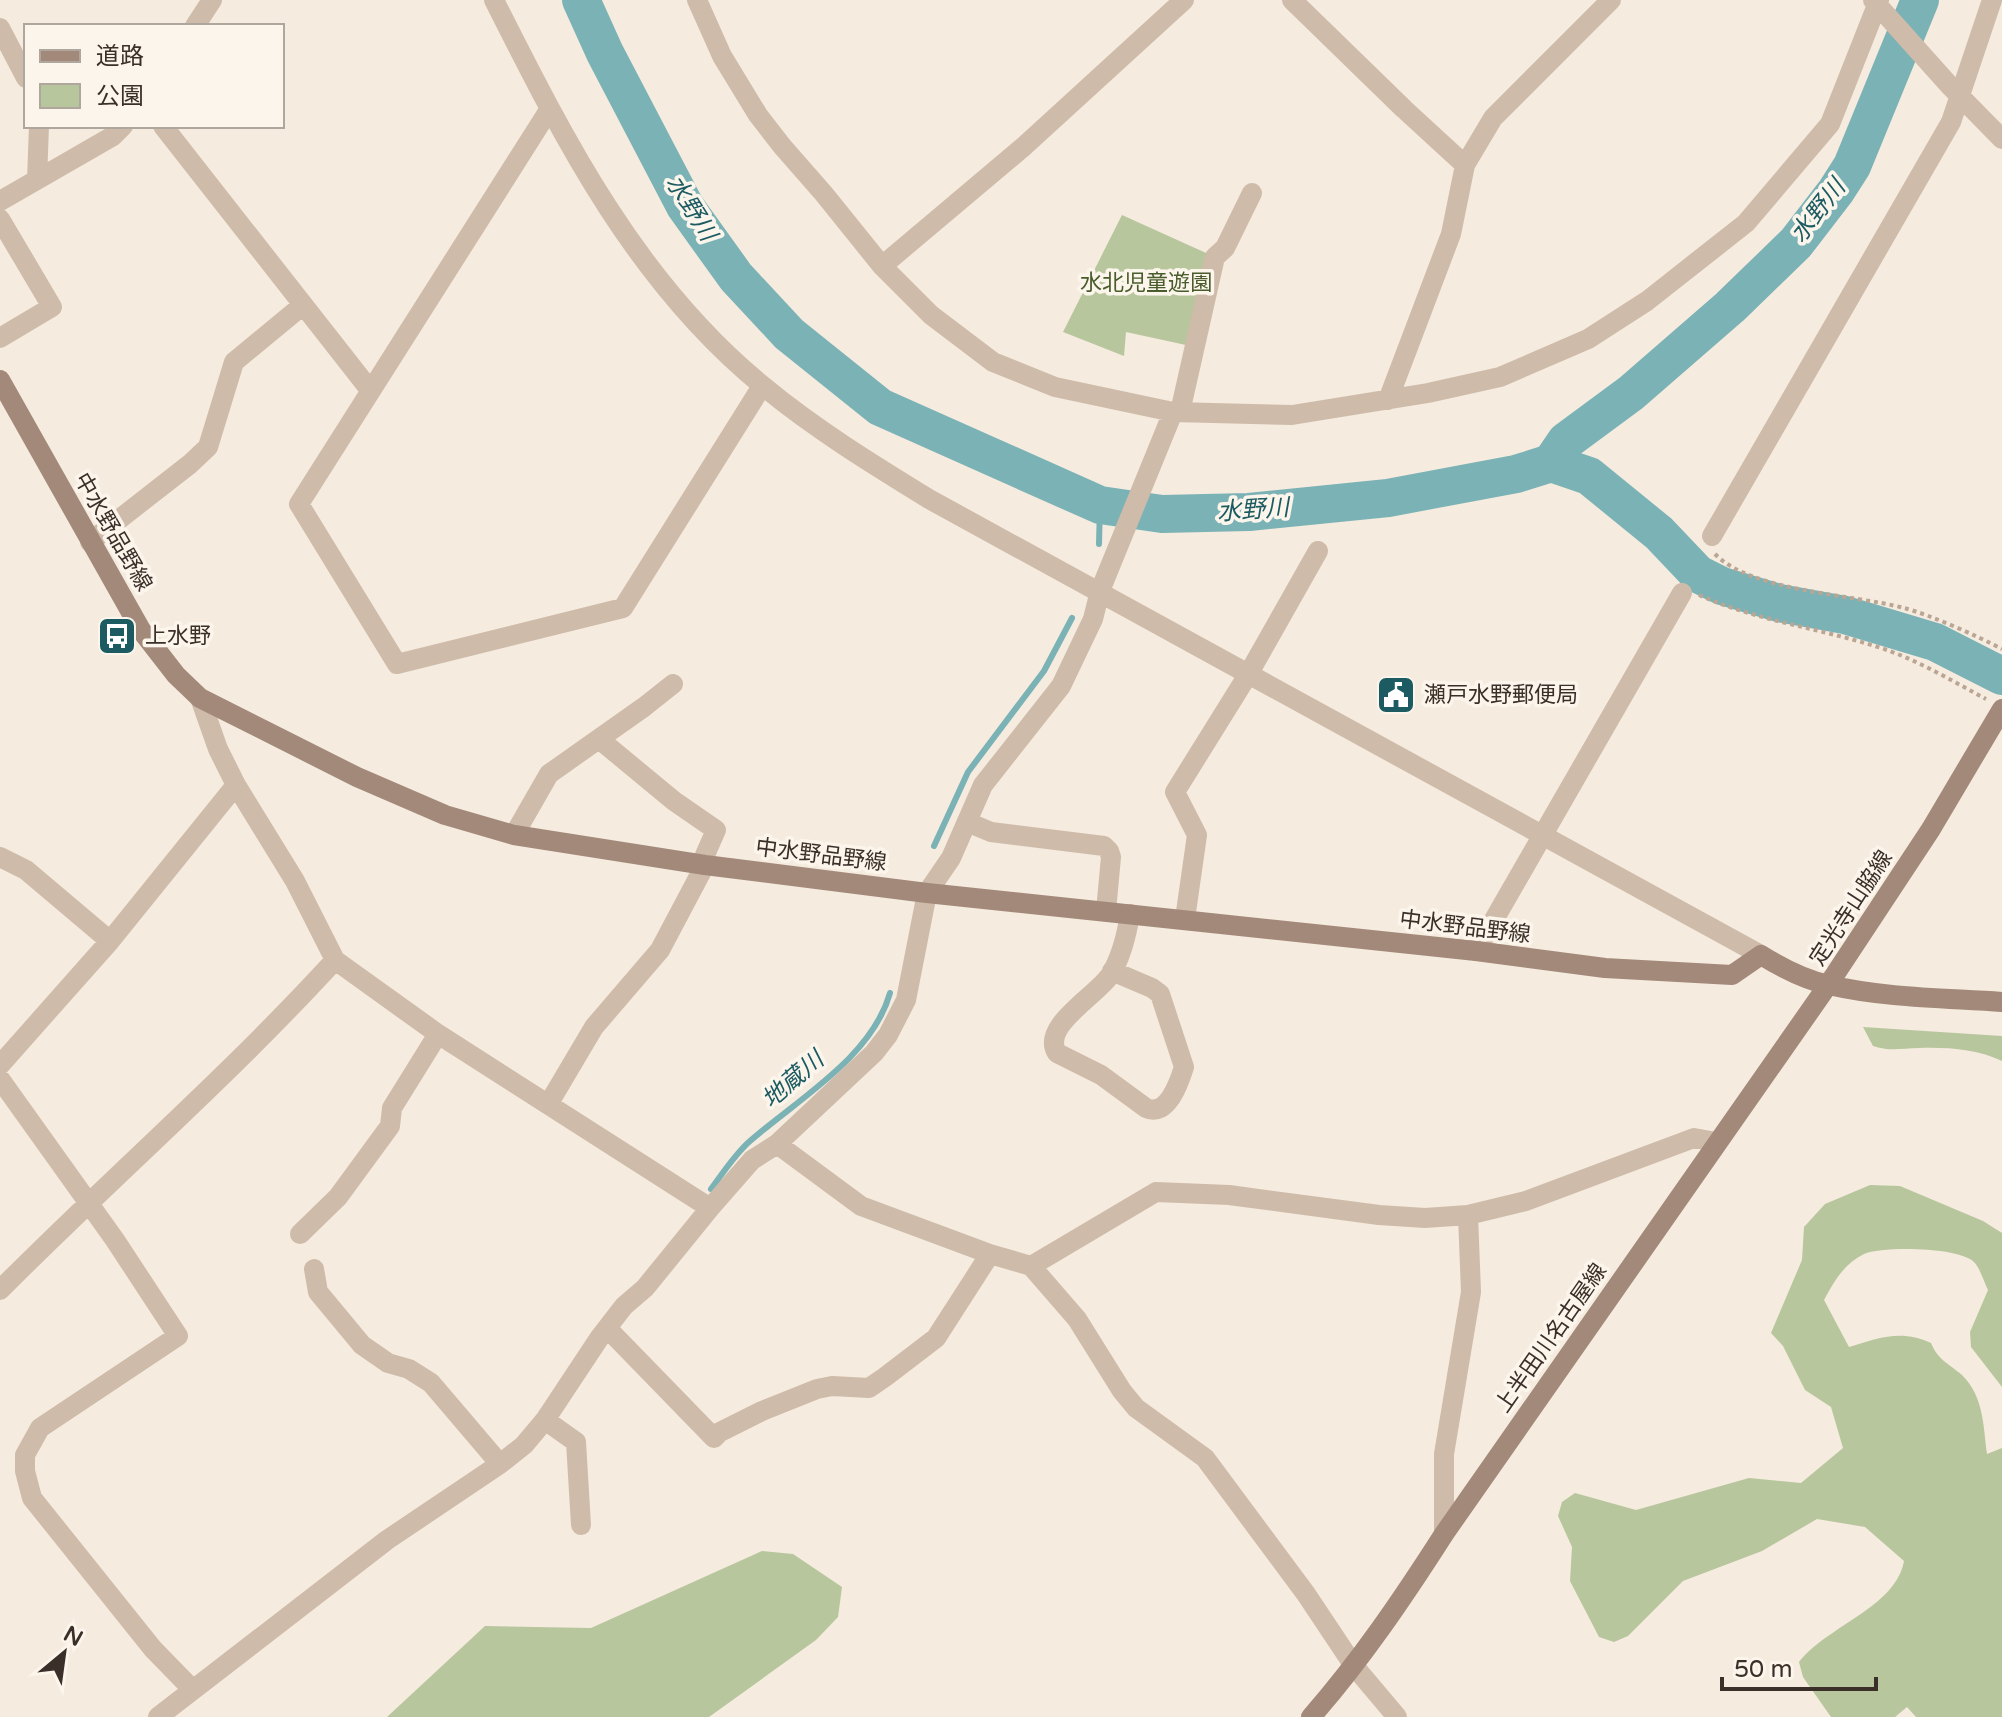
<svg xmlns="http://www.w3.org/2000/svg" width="2002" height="1717" font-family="'Varela Round','Noto Sans JP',sans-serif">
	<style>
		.green { fill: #b8c69d }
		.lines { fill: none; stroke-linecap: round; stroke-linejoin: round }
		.stream { stroke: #7bb2b5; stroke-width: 6 }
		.river { stroke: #7bb2b5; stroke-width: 38 }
		.path { stroke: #bba593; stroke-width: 4; stroke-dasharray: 4 4; stroke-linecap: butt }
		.minor { stroke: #cfbba9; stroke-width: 20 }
		.tertiary { stroke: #cfbba9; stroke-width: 20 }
		.secondary { stroke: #a3897a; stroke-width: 20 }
		.labels { text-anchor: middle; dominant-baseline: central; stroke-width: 7; stroke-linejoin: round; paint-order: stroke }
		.park-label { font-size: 22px; fill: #495c2b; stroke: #fcf5ec }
		.street-label { font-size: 22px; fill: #3b2f29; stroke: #fcf5ec }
		.poi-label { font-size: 22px; fill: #3b2f29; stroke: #fcf5ec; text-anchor: start }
		.water-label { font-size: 24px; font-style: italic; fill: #1b5b61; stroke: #fcf5ec }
	</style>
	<rect width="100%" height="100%" fill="#f5ebdf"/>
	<path class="green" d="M1122,215L1215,257L1195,347L1126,332L1124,356L1063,332Z
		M1863,1027L2002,1036V1061C1977,1049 1946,1047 1919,1048C1902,1048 1890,1052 1873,1046Z
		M1870,1185L1900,1186L1983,1221L2002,1233V1387L1971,1347L1970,1332L1988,1290C1984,1282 1980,1268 1974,1262C1959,1247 1883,1246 1864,1254C1844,1264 1834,1281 1824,1300L1849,1347C1878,1338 1902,1329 1931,1343C1938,1360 1948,1363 1962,1375C1984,1397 1983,1425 1987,1454L2002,1448V1717H1916L1907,1707L1895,1717H1831L1803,1677L1799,1662C1827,1626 1896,1607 1904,1561L1865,1527L1817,1519L1762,1551L1683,1581L1628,1636L1614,1642L1599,1637L1570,1581L1572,1547L1558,1516L1562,1502L1575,1493L1636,1510L1749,1478L1801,1483L1843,1448L1831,1407L1805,1390L1783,1346L1771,1333L1802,1260L1804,1227L1825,1204Z
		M762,1551L793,1554L842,1587L838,1617L816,1640L709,1717H387L485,1626L591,1628Z"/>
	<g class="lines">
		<path class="stream" d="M1099,544L1100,505
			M934,846L968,772L1044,671L1072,618
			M711,1189C723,1173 735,1154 750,1141C798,1099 872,1057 890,993"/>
		<path class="river" d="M581,0L605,53L685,206L736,277L789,334L880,407L1100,505L1162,514L1249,512L1388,498L1516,474L1551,463L1566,441L1631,393L1730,307L1796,243L1836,191L1852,166L1920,0
			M1551,463L1589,476L1659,533L1698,574L1722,586L1779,603L1845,615L1935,642L2002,676"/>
		<path class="path" d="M1715,554C1752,592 1852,594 1904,608C1931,615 1977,636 2002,649
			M1699,595C1757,621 1820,628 1881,648C1918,660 1952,681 1986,699"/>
		<path class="minor" d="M697,0L722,56L758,115L782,146L824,194L882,266L931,315L993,362L1055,387L1173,412L1292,415L1428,393L1500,377L1588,339L1647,301L1746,223L1830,124L1879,0
			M1292,0L1404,109L1465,165
			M1873,0L1950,86L2002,139
			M195,26L212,0
			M0,28L26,78
			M549,110L299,504L397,664L623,608L762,386
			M163,126L370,390
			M37,180L39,126
			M0,201L113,136L123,126
			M0,219L52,307L0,338
			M882,266L1022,148L1184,0
			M1388,400L1451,234L1465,165L1493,118L1611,0
			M1180,412L1215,257L1225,248L1252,193
			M1712,536L1951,122L1992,0
			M90,542L190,464L208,447L234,362L303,305
			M1100,591L1173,412
			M200,698L218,749L236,785L295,881L335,960L438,1034L710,1208
			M967,822L991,832L1104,846L1109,851L1111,857L1106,911
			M514,835L549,774L644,707L673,684
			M0,857L26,870L110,941
			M1185,919L1197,835L1175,792L1249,673L1318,551
			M1476,951L1682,593
			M1112,971L1152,988L1160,994L1184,1067C1179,1083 1167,1118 1146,1108L1101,1075L1057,1053C1040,1026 1098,995 1111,974C1121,957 1127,933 1130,914
			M0,1065L110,941L236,785
			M0,1079L115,1240L178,1336L40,1428L25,1455V1471L32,1498L153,1649L192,1689
			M549,1103L594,1027L660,950L705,865V855L716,830L674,801L599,739
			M777,1144L861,1206L990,1254L1031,1266L1077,1319L1122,1391L1136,1408L1205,1458L1306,1594L1354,1666
			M300,1234L338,1197L390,1126L392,1108L438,1034
			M1031,1266L1156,1192L1229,1195L1379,1215L1425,1218L1468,1215L1526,1201L1694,1138L1716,1142
			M314,1269L318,1292L362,1345L388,1363L409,1369L431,1383L500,1464
			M0,1290C110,1179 229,1076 335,960
			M607,1328L714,1438L720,1432L762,1411L817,1389L832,1386L869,1388L885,1377L936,1338L990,1254
			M545,1420L576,1442L581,1525
			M1444,1534V1454L1471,1292L1468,1215
			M158,1717L387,1540L500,1464L524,1445L545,1420L600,1337L624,1306L645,1288L710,1208L752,1160L777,1144L874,1053L888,1035L906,1000L927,893"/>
		<path class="tertiary" d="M494,0C566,143 637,283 763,386C815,429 872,464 929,499L1761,955
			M927,893L951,858L983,785L1061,686L1093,619L1100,591
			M1354,1666L1397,1717"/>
		<path class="secondary" d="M0,380L141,630L176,675L200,698L357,777L445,815L514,835L705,865L927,893L1476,951L1605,968L1732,975L1761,955C1782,968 1805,980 1829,985C1885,998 1945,998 2002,1002
			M1311,1717C1361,1660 1403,1598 1444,1534L1828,985L1931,829L2002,709"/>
	</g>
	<defs>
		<symbol id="bus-square" viewBox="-11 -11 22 22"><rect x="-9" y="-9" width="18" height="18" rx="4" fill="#1b5b61" stroke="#fcf5ec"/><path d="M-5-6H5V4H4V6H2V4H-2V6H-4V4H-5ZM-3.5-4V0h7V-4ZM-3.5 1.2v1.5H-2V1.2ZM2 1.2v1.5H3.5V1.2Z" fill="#fff"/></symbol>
		<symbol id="civic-square" viewBox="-11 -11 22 22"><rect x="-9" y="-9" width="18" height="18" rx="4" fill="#1b5b61" stroke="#fcf5ec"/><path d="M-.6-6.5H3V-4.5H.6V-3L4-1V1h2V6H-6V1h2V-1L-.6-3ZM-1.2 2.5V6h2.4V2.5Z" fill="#fff"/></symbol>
	</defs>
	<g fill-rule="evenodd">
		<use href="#bus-square" x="95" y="614" width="44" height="44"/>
		<use href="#civic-square" x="1374" y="673" width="44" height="44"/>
	</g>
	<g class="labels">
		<g class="park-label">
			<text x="1146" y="283">水北児童遊園</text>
		</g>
		<g class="street-label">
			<text transform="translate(113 532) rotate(60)">中水野品野線</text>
			<text transform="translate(821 855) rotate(7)">中水野品野線</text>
			<text transform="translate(1851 908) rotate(-57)">定光寺山脇線</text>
			<text transform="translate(1465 927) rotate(7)">中水野品野線</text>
			<text transform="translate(1551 1338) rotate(-55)">上半田川名古屋線</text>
		</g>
		<g class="poi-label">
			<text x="145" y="636">上水野</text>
			<text x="1424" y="695">瀬戸水野郵便局</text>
		</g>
		<g class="water-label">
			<text transform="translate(691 208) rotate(58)">水野川</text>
			<text transform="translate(1818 211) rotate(-52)">水野川</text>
			<text transform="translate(1253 510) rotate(-4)">水野川</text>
			<text transform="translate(793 1080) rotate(-41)">地蔵川</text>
		</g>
	</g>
	<rect x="24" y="24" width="260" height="104" fill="#fcf5ec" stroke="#afa69e" stroke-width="2"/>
	<rect x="40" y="50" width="40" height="12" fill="#a3897a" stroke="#afa69e" stroke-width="2"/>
	<text x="96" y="64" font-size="24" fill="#3b2f29">道路</text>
	<rect x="40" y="84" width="40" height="24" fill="#b8c69d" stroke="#afa69e" stroke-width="2"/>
	<text x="96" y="104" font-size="24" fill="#3b2f29">公園</text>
	<g transform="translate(64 1653) rotate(29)" stroke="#fcf5ec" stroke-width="6" paint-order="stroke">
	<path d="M0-6L14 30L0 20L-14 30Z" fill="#3b2f29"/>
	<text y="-12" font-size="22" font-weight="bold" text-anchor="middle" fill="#3b2f29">N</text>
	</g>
	<path d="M1722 1677v12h154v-12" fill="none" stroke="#3b2f29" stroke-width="4"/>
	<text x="1734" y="1677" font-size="24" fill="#3b2f29" stroke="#fcf5ec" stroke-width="6" paint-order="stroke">50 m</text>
</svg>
